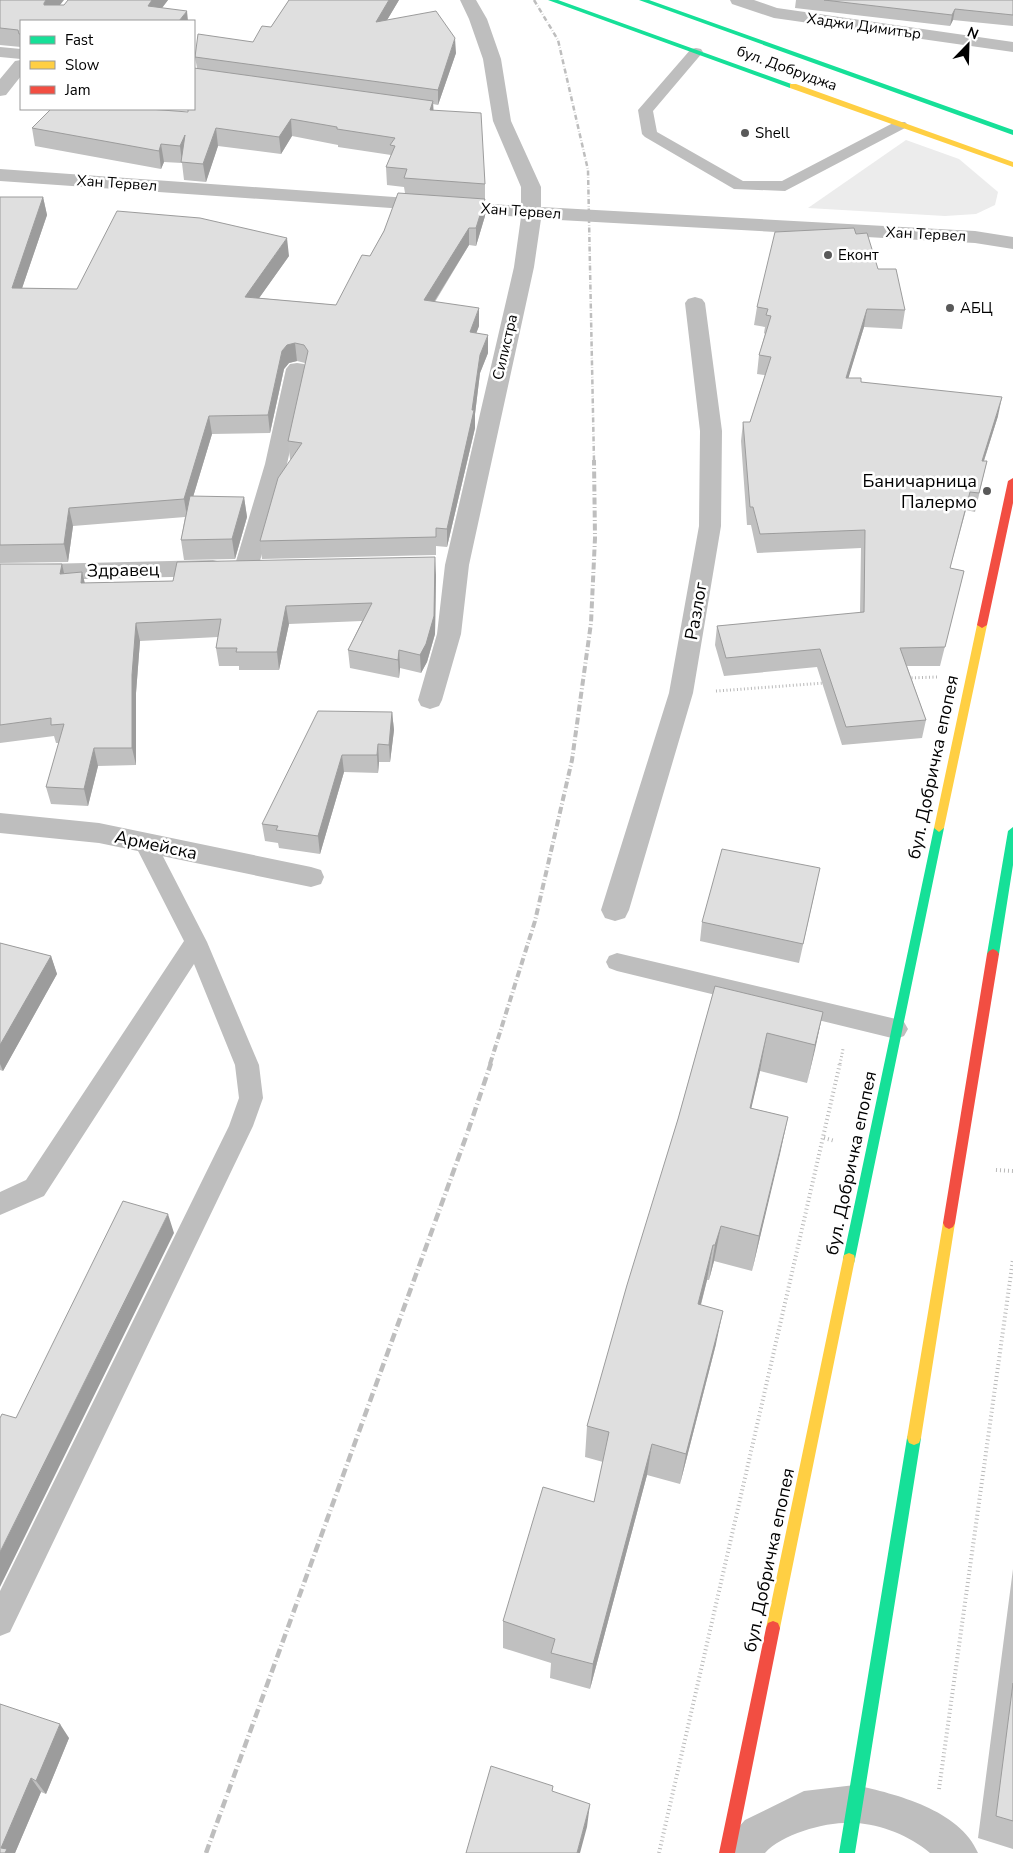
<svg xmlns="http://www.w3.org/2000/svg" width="1013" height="1853" font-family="'Nunito Sans',sans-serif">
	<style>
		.green { fill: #ececec }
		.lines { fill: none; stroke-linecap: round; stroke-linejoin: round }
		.path-far1 { stroke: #b9b9b9; stroke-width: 3; stroke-dasharray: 1 2.5; stroke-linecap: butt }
		.path { stroke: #b9b9b9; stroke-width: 4; stroke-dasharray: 1 3; stroke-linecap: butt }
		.lane { fill: #bebebe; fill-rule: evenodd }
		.street { fill: #bebebe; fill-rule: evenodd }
		.fast { fill: #16e098; fill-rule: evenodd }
		.slow { fill: #ffcf43; fill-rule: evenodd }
		.jam { fill: #f24e42; fill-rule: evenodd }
		.rail-far2 { stroke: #bebebe; stroke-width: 2.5; stroke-dasharray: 5 2 0.5 2; stroke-linecap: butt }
		.rail-far1 { stroke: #bebebe; stroke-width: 4; stroke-dasharray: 7 2.5 1 2.5; stroke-linecap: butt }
		.rail { stroke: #bebebe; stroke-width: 4.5; stroke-dasharray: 9 3 1 3; stroke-linecap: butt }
		.wall { fill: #c0c0c0 }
		.shaded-wall { fill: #9c9c9c }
		.building { fill: #dfdfdf; stroke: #9c9c9c }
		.poi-dot { fill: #595959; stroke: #fff; stroke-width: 2 }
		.labels { text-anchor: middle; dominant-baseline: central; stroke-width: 5; stroke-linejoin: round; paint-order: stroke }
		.far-street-label { font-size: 15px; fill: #000; stroke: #fff }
		.far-poi-label { font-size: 15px; fill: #000; stroke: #fff; text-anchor: start }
		.poi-label { font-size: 18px; fill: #000; stroke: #fff; text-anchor: end }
		.street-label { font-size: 18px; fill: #000; stroke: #fff }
	</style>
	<rect width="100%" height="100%" fill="#fff"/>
	<path class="green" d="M906,140L959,159L998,192L995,205L976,214L945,216L808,208Z"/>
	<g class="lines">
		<path class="path-far1" d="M908,678L937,677
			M716,691L825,683
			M840,1064L843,1049"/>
		<path class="path" d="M824,1138L835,1141
			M996,1170L1013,1171
			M939,1789L1013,1259
			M659,1853L840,1063"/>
		<path class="lane" d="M696,48L701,49L703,52L653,111L657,132L743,181H782L895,122H905L908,125L905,128L785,191L734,189L645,137L642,134L638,110L691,49Z
			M145,835L153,837L207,942L259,1065L263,1098L253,1126L10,1632L0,1636V1591L229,1126L239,1098L235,1065L194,964L44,1196L0,1215V1192L26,1180L184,941L134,843L137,837Z
			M617,953L896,1019L904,1022L908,1029L904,1036L896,1039L617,971L609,968L606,962L609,956Z"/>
		<path class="street" d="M460,0H476L487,19L501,59L511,121L541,187V207L975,231L1013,237V249L975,243L541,219L534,267L469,565L461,634L442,700L439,706L430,709L421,706L418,700L437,634L445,565L514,267L521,217L0,181V169L521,206V187L493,121L483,59L469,19Z
			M730,0H754L777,8L1013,42V52L774,18L732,4Z
			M0,47L21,49V59L0,57Z
			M21,60V76L6,95L0,96V79L15,61Z
			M695,297L702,299L705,303L722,431L721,526L693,693L629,910L625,918L615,921L605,918L601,910L669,693L699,526L700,431L685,303L688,299Z
			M297,363L304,364L308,369L287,464L258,568L254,574L246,576L238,574L234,568L265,464L286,369L290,364Z
			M213,560L221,562L225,568L221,574L213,576L0,581V565Z
			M0,813L99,823L311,867L321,870L324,877L321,884L311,887L99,843L0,833Z
			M855,1785C896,1794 960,1810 978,1853H930C910,1836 881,1824 855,1823C829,1821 783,1833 765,1853H721L727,1840L745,1820L804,1791Z"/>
		<path class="fast" d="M548,0H558L797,86L790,88Z
			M639,0H649L1013,130V135Z
			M939,824L944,828L855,1259L854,1263L849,1265L844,1263L843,1259L934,828Z
			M1013,827V865L999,954L997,957H989L987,954L1008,831Z
			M914,1431L919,1433L921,1438L855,1853H839L907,1438L909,1433Z"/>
		<path class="slow" d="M790,84H796L1013,162V167L790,88Z
			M982,622L987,625L944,828L939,832L934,828L977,625Z
			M949,1217L953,1219L955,1223L921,1438L919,1443L914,1445L909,1443L907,1438L943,1223L945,1219Z
			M849,1253L854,1255L855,1259L780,1628L778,1633L773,1635L768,1633L766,1628L843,1259L844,1255Z"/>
		<path class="jam" d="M1013,478V503L987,625L982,628L977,625L1008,481Z
			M993,949L997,951L999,954L955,1223L953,1227L949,1229L945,1227L943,1223L987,954L989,951Z
			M773,1621L778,1623L780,1628L735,1853H719L766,1628L768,1623Z"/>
		<path class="rail-far2" d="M534,0L558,40L588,170L594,461"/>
		<path class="rail-far1" d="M490,1064L535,921L572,760L591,623L595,538L594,460"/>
		<path class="rail" d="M206,1853L467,1134L491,1063"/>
	</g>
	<path class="wall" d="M0,0L60,5H64L68,0H168L162,8L21,21V47L0,45Z
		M289,0H399L387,20L456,53L438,105L433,104V111L485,184V216L476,246L469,245L435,302L479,326L476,333L488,353L480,373L475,414V428L447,547L436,546V555L262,559L260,541L291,459H290L288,441L305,363L297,361L289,363L284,369L270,433L212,434L193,497H244L247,517L235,559L184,560L181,540L185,517L73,526L68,562L0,563V197H43L47,215L22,288L77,289L289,256L259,298L336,305L370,256L405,193L404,187L387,185L386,167L391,155L338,147V145L292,136L281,154L218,146L206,182L184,180L182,163L164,162L161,169L35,146L32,128L188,112L197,68L195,57L253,42L271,27Z
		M796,0H1013V26L953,20L950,26L795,8Z
		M856,234L878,269L905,310L902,329L864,327L848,378L861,382L998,416L984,461H987L975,512L966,510L950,568L964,571L940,666H907L926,720L922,738L842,745L817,667L724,676L715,645L717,626L860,613L861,548L757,553L751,525H747L741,441L743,422H750L765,375L757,374L759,355L765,334L764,333L765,327L754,325L757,307Z
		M0,564H62L64,573L85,583L436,575L435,634L427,662L421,673L400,668L399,678L350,668L348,650L362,621L289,624L279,670H239V666H219L216,648L218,637L140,641L136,693V765L98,766L88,806L51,804L46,787L59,743H56L54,736L0,743Z
		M392,712L394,730L390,762H379L378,773L344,772L320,854L279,848L278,843L265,841L262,824Z
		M816,887L799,963L700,941L702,922Z
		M0,943L51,956L57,974L3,1071L0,1070Z
		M715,986L823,1012L807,1083L760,1071L751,1108L788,1117L752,1271L714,1261L709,1280H707L701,1305L716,1344L680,1484L647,1475L590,1689L550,1678L551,1663L503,1648V1621L594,1502L603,1462L585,1457L587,1426L678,1119Z
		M1013,1569V1849L978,1838Z
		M0,1704L69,1738L46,1794L41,1792L15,1853H0Z"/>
	<path class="shaded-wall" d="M46,0H64L48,20L44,3Z
		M152,0H168L152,21L148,6Z
		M389,0H399L377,37L376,22Z
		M955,9L953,20L950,26L952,15Z
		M187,11L188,21H179Z
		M455,38L456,53L438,105V90Z
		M433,101L434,118L430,110Z
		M291,119L292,136L281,154L279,137Z
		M216,128L218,146L206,182L203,164Z
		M185,135L187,152L182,163L180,146Z
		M161,144L164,162L161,169L159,151Z
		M43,197L47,215L16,306L12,288Z
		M485,199V216L476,246V228Z
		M469,228V245L424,318V300Z
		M287,238L289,256L247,315L245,297Z
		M479,308V326L470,350V332Z
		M867,309L864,327L843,396L846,378Z
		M488,335V353L480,373L475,414V428L447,547V529L472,410L480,355Z
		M295,343L297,361L289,363L284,369L270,433L268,415L282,351L287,345Z
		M1002,397L998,416L978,479L982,461Z
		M209,416L212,434L187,517L184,499Z
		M244,497L247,517L235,559L232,539Z
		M69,508L73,526L68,562L64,544Z
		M435,557L436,575L435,634L427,662L421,673L420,655Z
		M62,564L66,582L60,574Z
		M82,572L87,591L81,583Z
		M286,606L289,624L279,670L277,652Z
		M136,623L140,641L136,693V765L132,748V675Z
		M399,650L400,668L399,678L398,660Z
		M392,712L394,730L390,762L389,745Z
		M378,744L379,762L378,773L377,755Z
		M94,748L98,766L88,806L84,789Z
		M342,755L344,772L320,854L318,836Z
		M51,956L57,974L3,1071L0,1064V1045Z
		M823,1012L815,1050L807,1083L815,1045Z
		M767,1033L760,1071L743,1144L750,1108Z
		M788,1117L780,1154L752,1271L759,1236Z
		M168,1214L174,1233L0,1587V1552Z
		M721,1226L714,1261L709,1280L715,1245Z
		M713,1245L707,1280L692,1338L698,1304Z
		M723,1311L716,1344L680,1484L686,1454Z
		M652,1444L647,1475L590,1689L593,1664Z
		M60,1724L69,1738L46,1794L36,1781Z
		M31,1778L41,1792L15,1853H5L1,1848Z
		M590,1804L587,1827L580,1853H577Z"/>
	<path class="building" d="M0,0H46L44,3V5H64L68,0H152L148,6L187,11L179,21H21V34H19L18,30L0,28Z
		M289,0H389L376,22L436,11L455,38L438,90L195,57L198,34L253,42L262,26L271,27Z
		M824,0H1013V15L955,9L952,15Z
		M194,68L433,101L430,110L481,113L485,184L404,178L407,169L386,167L395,146L390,145L395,138L337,129V127L291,119L279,137L216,128L203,164L181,162L185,135L180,146L161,144L159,151L32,128L51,109H149L188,112V109H194Z
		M398,193L485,199L476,228H469L424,300L479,308L470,332L488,335L480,355L472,410H474L447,529L436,528V537L260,541L278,478L302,443L288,441L308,351L304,345L295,343L287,345L282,351L268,415L209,416L184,499L69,508L64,544L0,545V197H43L12,288L77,289L117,211L200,218L287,238L245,297L336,305L362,255L370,256L384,231Z
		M854,228L856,234L867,233L878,269H896L905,310L867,309L846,378H861V382L1002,397L982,461H987L979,493L970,492L950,568L964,571L945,647L900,648L926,720L846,727L820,649L726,658L717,626L864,612L865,530L760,534L753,507H750L743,422H750L771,357L759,355L771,316L766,315L768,309L757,307L775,232Z
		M190,496L244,497L232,539L181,540Z
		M435,557L434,616L426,644L420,655L399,650L398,660L348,650L372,603L286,606L277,652H236L237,648H216L221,619L136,623L132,675V748H94L84,789L46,787L64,724L51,725V718L0,725V564H62L60,574L82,572L81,583L173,581L177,562Z
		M318,711L392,712L389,745L378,744L377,755H342L318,836L276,830L278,826L262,824Z
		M722,849L820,868L803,944L702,922Z
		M0,943L51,956L0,1045Z
		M715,986L823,1012L815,1045L767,1033L750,1108L788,1117L759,1236L721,1226L715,1245H713L698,1304L723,1311L686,1454L652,1444L593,1664L551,1653L555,1639L503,1621L543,1487L594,1502L609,1432L587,1426L627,1285L678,1119Z
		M123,1201L168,1214L0,1552V1418L2,1414L16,1418Z
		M1013,1683V1821L996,1816Z
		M0,1704L60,1724L36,1781L31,1778L1,1848L7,1849L5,1853H0Z
		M491,1766L553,1786L552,1791L590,1804L577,1853H466Z"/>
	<g class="poi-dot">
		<circle cx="745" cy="133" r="5"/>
		<circle cx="828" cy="255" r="5"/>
		<circle cx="950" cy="308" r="5"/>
		<circle cx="987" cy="491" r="5"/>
	</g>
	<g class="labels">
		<g class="far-street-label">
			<text transform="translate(864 26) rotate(8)">Хаджи Димитър</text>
			<text transform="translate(787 68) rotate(20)">бул. Добруджа</text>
			<text transform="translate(117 183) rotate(4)">Хан Тервел</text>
			<text transform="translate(521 211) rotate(4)">Хан Тервел</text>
			<text transform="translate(926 234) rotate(3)">Хан Тервел</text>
			<text transform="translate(505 347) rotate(-77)">Силистра</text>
		</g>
		<g class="far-poi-label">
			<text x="755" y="133">Shell</text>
			<text x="838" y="255">Еконт</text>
			<text x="960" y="308">АБЦ</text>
		</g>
		<g class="poi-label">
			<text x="977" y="481">Баничарница<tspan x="977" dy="21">Палермо</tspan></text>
		</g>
		<g class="street-label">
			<text transform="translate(123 570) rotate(-1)">Здравец</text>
			<text transform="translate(696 611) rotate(-80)">Разлог</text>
			<text transform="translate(933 767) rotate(-78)">бул. Добричка епопея</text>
			<text transform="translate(156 845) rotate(12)">Армейска</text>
			<text transform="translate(851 1163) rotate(-78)">бул. Добричка епопея</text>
			<text transform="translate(769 1560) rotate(-78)">бул. Добричка епопея</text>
		</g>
	</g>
	<rect x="20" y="20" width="175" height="90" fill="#ffffff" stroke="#999999"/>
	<rect x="30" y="36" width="25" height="8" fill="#16e098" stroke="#999999"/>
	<text x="65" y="45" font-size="15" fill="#000000">Fast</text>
	<rect x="30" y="61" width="25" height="8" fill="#ffcf43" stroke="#999999"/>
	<text x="65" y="70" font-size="15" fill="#000000">Slow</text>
	<rect x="30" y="86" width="25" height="8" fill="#f24e42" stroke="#999999"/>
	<text x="65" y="95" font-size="15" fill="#000000">Jam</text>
	<g transform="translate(968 45) rotate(23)" stroke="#ffffff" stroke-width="4" paint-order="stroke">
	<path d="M0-4L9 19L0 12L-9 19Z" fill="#000000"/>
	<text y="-8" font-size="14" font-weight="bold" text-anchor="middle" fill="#000000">N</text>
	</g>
</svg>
